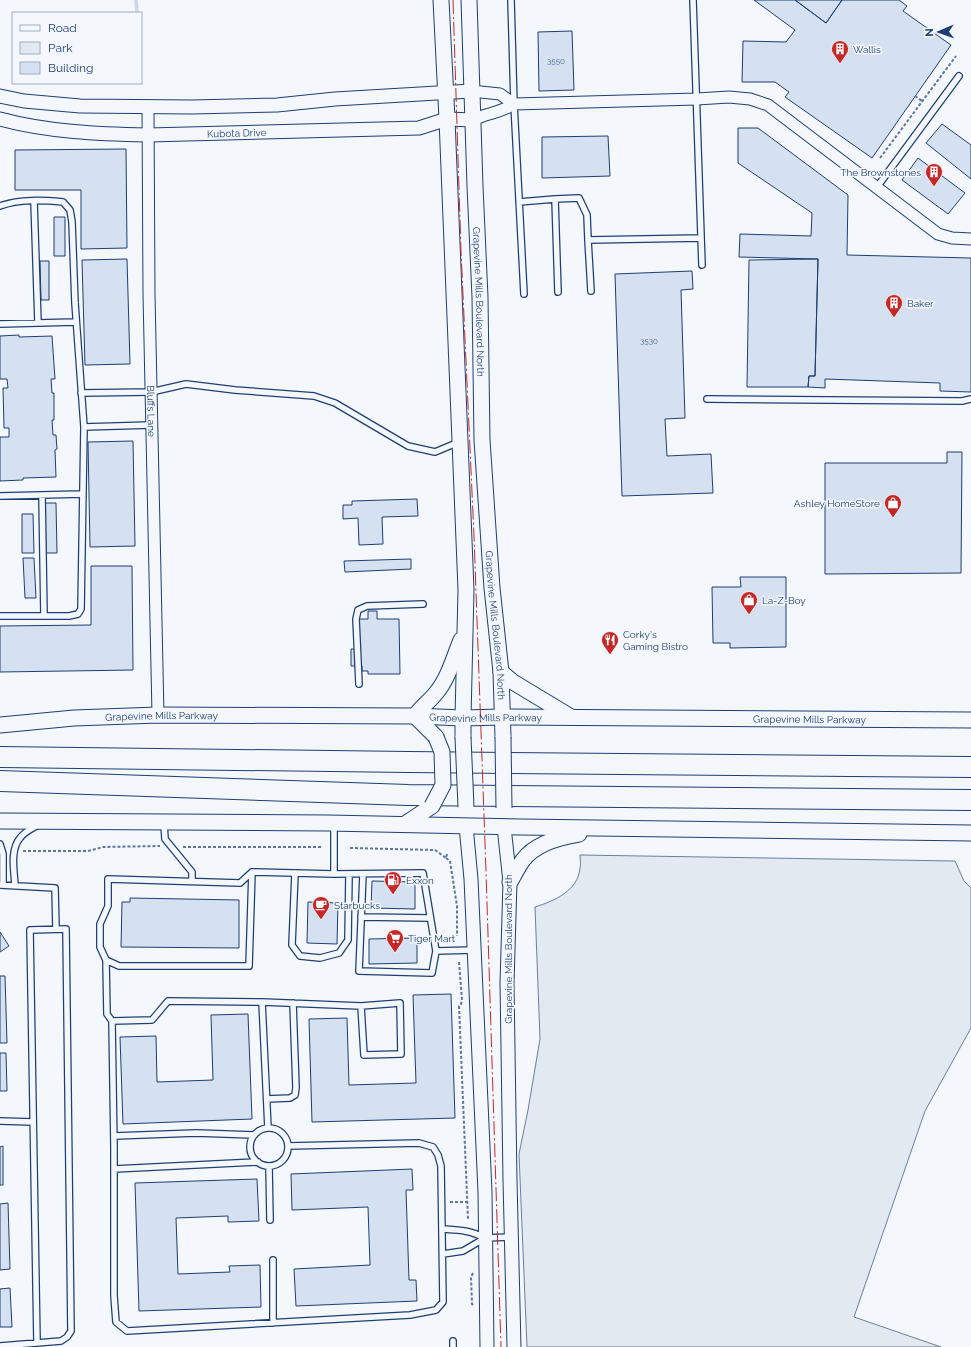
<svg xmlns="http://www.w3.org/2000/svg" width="971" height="1347" font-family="Raleway,sans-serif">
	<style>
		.green { fill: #e3e9f0; stroke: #687fa3 }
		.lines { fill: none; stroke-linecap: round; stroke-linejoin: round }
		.stream { stroke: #cfd7e4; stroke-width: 3.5 }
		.building { fill: #d5e0f0; stroke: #1d3f73 }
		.service-casing { stroke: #1d3f73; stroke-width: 8 }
		.minor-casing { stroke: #1d3f73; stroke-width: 13 }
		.tertiary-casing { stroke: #1d3f73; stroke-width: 15 }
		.secondary-casing { stroke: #1d3f73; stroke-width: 17 }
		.motorway-casing { stroke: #1d3f73; stroke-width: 22 }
		.path { stroke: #5e769c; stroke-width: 2; stroke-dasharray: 3 2; stroke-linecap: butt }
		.service { stroke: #f4f7fb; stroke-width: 5.5 }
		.minor { stroke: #f4f7fb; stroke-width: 11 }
		.tertiary { stroke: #f4f7fb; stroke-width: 13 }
		.secondary { stroke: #f4f7fb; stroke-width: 15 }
		.motorway { stroke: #f4f7fb; stroke-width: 20 }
		.secondary-bridge-casing { stroke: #1d3f73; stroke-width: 17; stroke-linecap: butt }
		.secondary-bridge { stroke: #f4f7fb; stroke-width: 15 }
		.power { stroke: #c62828; stroke-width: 1; stroke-dasharray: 14 3 2 3; stroke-linecap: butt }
		.labels { text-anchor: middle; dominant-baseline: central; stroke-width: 3; stroke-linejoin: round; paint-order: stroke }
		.number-label { font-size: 8px; fill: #4b6792 }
		.poi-label { font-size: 10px; fill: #1d3f73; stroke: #f4f7fb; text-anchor: start }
		.street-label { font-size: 10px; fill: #1d3f73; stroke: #f4f7fb }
	</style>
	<rect width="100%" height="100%" fill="#f4f7fb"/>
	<path class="green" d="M580,855L955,861L964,881L971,888V1028L925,1111L854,1317L941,1347H527L519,1154L528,1110L540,1039L535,907C554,901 578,891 580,868C581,864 580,859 580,855Z"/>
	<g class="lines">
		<path class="stream" d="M136,0L137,13"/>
	</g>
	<path class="building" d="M754,0H795L826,23L842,0H899L907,6L903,11L951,45L872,158L785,97L789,92L775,82H742L743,41L786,42L795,30Z
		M795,0H842L826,23Z
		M572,31L574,90L539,91L538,32Z
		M942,124L971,145V179L926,143Z
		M738,128H758L848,195L847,255L971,258V392L940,391V383L825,379V388L808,387L809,376H815L818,259L739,257L740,234L811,236L812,213L738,163Z
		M608,136L610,176L542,178V137Z
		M126,149L127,248L81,249V190H15V150Z
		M918,158L965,193L948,214L902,180Z
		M54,217H65V256H54Z
		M127,259L130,364L85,365L82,260Z
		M818,259L815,376H809L808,387H747L749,260Z
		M40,261H49V300H41Z
		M692,271L693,289L681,290L685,418L665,419L667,456L711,454L713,493L622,496L615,274Z
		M19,335V337L52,336L55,379H51L52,393H54V420H52L53,435H56L57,449L55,450L56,477L23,478V480L0,481V437H9V428H4L3,388H8L7,379H0V336Z
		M133,441L135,546L90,547L88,442Z
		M947,452H962L961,573L825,574V463H947Z
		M417,499L418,516L382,517L383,544L359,545L358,518L343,519V505H352V501Z
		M45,503H56L57,553H46Z
		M22,514H33L34,553H22Z
		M23,558H34L36,598H25Z
		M411,559V569L345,572L344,561Z
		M91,566H132L133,670L0,672V626L91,625Z
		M740,577H786V647L730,648V643H713L712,587H741Z
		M368,611H377V619H399L400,674H368V671H362V666H351V649H360L359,619H368Z
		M372,881L415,882V909L371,908Z
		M130,898L239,900V948L121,947L122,902H130Z
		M308,902L338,903L337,944L307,943Z
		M0,932L9,946L0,952Z
		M417,938V963L369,964V939Z
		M0,976H5L7,1043H0Z
		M451,994L455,1118L312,1122L309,1019L347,1018L349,1085L416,1083L413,995Z
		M248,1014L252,1119L123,1124L120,1037L156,1036L157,1082L213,1080L211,1015Z
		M0,1053H6L7,1091H0Z
		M3,1146V1185H0V1147Z
		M412,1169L413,1190H406L409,1280H416L417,1301L296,1306L294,1269L370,1265L368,1207L292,1210L291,1174Z
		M257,1179L259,1221L228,1222V1216L176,1218L178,1274L230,1272L229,1266L260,1265L261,1307L139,1311L135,1183Z
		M8,1203L10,1269L0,1270V1204Z
		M10,1288L12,1327H0V1289Z"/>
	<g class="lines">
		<defs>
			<path id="service" d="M511,0L514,104L524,294
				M693,0L702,265
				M877,187L959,76
				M34,201L38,323
				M519,202L555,199
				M0,206C20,199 42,200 63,202L70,210L72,222L75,303L84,427L81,609L78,614L69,616H0
				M588,240L591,291
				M558,292L555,199L579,198L587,215L588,240L701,238
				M0,324L76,322
				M81,393L151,392L186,384L235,390L314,396L335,403L408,446L435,452L459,442
				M707,399L962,401L971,399
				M84,427L151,425
				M42,495L44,616
				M0,496L83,494
				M359,684L356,619L358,610L367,606L423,604
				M164,823L165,839L192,872V881
				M334,825V874
				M0,844L3,854V885
				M252,872L249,966H119L106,960L100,947V924L108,906V879L240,883L252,872L334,874L423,873L436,951L474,950
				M295,873L292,945L300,956L320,958L339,953L348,940L349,874
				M363,874L359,971L432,973L436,951
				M0,885L55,888L56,929
				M15,885C14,870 10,850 20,838C24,832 33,828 38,825
				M361,917L430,918
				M106,960L107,1014L112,1021
				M262,1002L361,1006L400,1003L401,1054L364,1055L361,1006
				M267,1099L290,1098L295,1095L296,1088L293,1003
				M0,1121L33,1122
				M268,1128L262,1002L168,1001L152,1020L112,1021L114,1147V1296L116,1322L127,1331L410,1315L436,1310L443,1302L441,1166L438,1155L433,1147L419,1143L288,1146
				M250 1147a19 19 0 1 1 38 0a19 19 0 1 1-38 0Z
				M114,1136L196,1133L254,1135
				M269,1166L270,1220
				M114,1169L258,1162
				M442,1229C457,1230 471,1230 484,1238
				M443,1254L463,1251L485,1238L511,1237
				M273,1260V1323
				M453,1341V1347
				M0,1346L61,1341L67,1337L71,1331L66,929L30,930L37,1343"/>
			<g id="minor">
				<path d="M471,91L500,94L514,104"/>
				<path id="s1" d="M148,107L149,294L158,715"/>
				<path d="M473,120C486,113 501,113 514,104L697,99L729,97L750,99L768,105L938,234L952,238L971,239"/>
			</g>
			<g id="tertiary">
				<path d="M0,96L24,101L80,106L192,107L277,105L335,99L471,91"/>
				<path id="s2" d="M0,119C48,132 99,134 148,135L419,128L447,119L473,120"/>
				<path d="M466,826L471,879L485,1192L487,1347"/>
				<path d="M504,827L510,882L507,983L510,1180L514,1347"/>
			</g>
			<g id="secondary">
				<path d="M441,0L447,119L466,590L463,718V737"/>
				<path id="s3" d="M469,0L475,186L480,297L482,440L492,588L501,672L503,737"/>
				<path d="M501,672L513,682L571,717"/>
				<path id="s4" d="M0,725L74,718L158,715L415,716L463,718L502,717L971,720"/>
				<path d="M436,737L415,716C421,707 430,701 436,693C448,679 454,657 461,640"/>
				<path d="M0,821L328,823L520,827L971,833"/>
				<path d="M405,824L432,806"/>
				<path d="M510,882C514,875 518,867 523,860C535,844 560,837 579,834"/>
			</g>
			<path id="motorway" d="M0,757L408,762L971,767
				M0,781L408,795L971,800"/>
		</defs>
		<use href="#service" class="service-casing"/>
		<use href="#minor" class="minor-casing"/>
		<use href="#tertiary" class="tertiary-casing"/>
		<use href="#secondary" class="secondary-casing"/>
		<use href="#motorway" class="motorway-casing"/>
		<path class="path" d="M915,96L922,101
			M880,158L956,56
			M183,847H322
			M350,848L435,850L446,858L447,854
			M23,851H88L103,847L160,846
			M446,858L450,861L457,906V936
			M459,962L462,1000L461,1004L459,1006L468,1219
			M450,1202H467
			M473,1273L471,1277L472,1304L474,1306"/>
		<use href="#service" class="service"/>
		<use href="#minor" class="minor"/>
		<use href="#tertiary" class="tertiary"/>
		<use href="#secondary" class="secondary"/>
		<use href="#motorway" class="motorway"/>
		<defs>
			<path id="secondary-bridge" d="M463,737L466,807
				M503,737L504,808
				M432,806L443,785L442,752L436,737"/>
		</defs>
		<use href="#secondary-bridge" class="secondary-bridge-casing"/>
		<use href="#secondary-bridge" class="secondary-bridge"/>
		<path class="power" d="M453,0L461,251L474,536L486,871L501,1347"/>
	</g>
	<defs>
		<symbol id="building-pin" viewBox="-11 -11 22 30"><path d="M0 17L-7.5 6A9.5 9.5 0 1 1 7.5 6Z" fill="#c62828" stroke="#f4f7fb"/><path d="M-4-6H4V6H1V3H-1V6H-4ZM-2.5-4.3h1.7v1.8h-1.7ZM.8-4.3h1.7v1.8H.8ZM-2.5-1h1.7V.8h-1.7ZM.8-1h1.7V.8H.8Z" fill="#fff"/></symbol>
		<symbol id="shop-pin" viewBox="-11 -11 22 30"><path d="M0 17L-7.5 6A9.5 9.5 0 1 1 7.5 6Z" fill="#c62828" stroke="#f4f7fb"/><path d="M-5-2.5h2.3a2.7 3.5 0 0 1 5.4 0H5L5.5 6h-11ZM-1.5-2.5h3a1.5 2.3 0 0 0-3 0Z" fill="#fff"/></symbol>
		<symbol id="restaurant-pin" viewBox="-11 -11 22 30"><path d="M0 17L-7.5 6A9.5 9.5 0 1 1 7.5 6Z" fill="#c62828" stroke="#f4f7fb"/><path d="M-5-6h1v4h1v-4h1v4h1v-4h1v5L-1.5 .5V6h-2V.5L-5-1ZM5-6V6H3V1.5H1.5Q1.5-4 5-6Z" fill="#fff"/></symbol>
		<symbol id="fuel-pin" viewBox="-11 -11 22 30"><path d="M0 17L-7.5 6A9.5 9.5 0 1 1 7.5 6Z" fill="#c62828" stroke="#f4f7fb"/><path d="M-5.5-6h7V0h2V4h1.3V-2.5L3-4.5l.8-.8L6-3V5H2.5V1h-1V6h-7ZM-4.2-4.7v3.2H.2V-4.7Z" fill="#fff"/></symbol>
		<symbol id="cafe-pin" viewBox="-11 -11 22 30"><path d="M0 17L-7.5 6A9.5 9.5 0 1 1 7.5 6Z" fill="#c62828" stroke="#f4f7fb"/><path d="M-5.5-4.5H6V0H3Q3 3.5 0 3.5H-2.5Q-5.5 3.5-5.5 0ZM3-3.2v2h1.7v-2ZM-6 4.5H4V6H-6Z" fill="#fff"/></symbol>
		<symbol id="supermarket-pin" viewBox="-11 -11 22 30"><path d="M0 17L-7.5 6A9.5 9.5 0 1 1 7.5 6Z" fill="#c62828" stroke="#f4f7fb"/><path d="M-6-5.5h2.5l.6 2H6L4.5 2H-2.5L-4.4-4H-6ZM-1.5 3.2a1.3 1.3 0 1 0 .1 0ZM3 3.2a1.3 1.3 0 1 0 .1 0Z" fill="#fff"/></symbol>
	</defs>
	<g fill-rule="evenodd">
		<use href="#building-pin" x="830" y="39" width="20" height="27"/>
		<use href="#building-pin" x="924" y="162" width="20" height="27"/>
		<use href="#building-pin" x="884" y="293" width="20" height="27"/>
		<use href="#shop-pin" x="883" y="493" width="20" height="27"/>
		<use href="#shop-pin" x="739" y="590" width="20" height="27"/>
		<use href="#restaurant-pin" x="600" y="630" width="20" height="27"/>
		<use href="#fuel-pin" x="383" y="870" width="20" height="27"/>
		<use href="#cafe-pin" x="311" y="895" width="20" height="27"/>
		<use href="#supermarket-pin" x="385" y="928" width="20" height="27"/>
	</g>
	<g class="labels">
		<g class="number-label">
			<text x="556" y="61">3550</text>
			<text x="649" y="341">3530</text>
		</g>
		<g class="poi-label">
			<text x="853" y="49">Wallis</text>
			<text x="921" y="172" text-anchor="end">The Brownstones</text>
			<text x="907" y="303">Baker</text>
			<text x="880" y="503" text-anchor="end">Ashley HomeStore</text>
			<text x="762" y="600">La-Z-Boy</text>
			<text x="623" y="634">Corky's<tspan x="623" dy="12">Gaming Bistro</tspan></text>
			<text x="406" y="880">Exxon</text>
			<text x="334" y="905">Starbucks</text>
			<text x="408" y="938">Tiger Mart</text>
		</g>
		<g class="street-label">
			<text stroke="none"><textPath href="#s2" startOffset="238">Kubota Drive</textPath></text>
			<text stroke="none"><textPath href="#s3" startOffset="302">Grapevine Mills Boulevard North</textPath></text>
			<text stroke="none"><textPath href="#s1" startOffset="304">Bluffs Lane</textPath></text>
			<text stroke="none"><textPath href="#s3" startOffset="626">Grapevine Mills Boulevard North</textPath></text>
			<text stroke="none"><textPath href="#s4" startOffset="162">Grapevine Mills Parkway</textPath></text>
			<text stroke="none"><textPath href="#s4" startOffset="486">Grapevine Mills Parkway</textPath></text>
			<text stroke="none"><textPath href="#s4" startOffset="810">Grapevine Mills Parkway</textPath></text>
			<text transform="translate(508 949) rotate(-90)">Grapevine Mills Boulevard North</text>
		</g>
	</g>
	<rect x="12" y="12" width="130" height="72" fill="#f4f7fb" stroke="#9eadc5"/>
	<rect x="20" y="25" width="20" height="6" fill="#f4f7fb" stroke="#9eadc5"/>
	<text x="48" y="32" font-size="12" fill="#1d3f73">Road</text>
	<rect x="20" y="42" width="20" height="12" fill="#e3e9f0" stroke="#9eadc5"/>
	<text x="48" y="52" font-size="12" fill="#1d3f73">Park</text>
	<rect x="20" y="62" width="20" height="12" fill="#d5e0f0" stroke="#9eadc5"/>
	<text x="48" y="72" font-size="12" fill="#1d3f73">Building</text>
	<g transform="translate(939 32) rotate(268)" stroke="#f4f7fb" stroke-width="3" paint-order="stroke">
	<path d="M0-3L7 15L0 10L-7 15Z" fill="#1d3f73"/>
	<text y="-6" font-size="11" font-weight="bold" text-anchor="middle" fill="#1d3f73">N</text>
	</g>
</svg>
